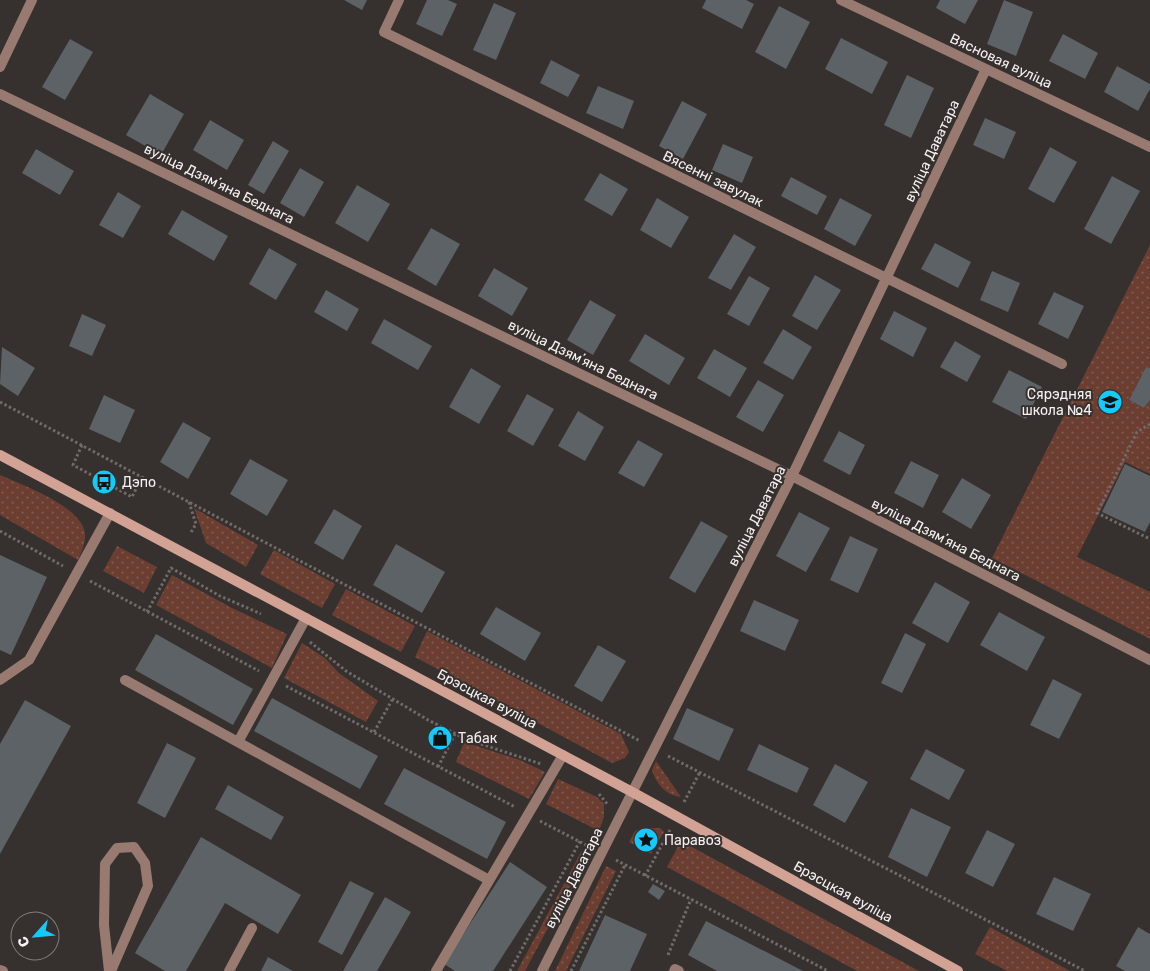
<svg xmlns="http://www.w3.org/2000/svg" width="1150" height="971" font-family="Rubik,sans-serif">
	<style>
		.grass { fill: url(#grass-dots) }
		.building { fill: #5c6265 }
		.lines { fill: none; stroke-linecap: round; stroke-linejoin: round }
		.path { stroke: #706b69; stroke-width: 3; stroke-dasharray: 2.5 2.5; stroke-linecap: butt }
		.service { stroke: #987a71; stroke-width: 10 }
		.minor { stroke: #987a71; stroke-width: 10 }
		.secondary { stroke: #d2a294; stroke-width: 10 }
		.labels { text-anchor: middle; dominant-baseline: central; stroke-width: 4; stroke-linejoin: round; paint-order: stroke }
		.street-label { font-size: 14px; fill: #f6f2f1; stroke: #36302e }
		.poi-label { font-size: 14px; fill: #f6f2f1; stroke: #36302e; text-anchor: start }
	</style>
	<defs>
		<pattern id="grass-dots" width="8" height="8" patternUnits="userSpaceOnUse" patternTransform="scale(1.25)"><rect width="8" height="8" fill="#6b3e31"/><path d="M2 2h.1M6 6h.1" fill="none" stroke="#815a4f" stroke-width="1.8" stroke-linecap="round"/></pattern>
	</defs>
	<rect width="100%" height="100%" fill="#36302e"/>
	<path class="grass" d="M1150,245V368L1146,367L1129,400L1144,408L1150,400V474L1125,462L1077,557L1150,592V639L992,558Z
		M0,475C23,485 83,507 85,534C86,542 81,553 78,560L0,515Z
		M194,508L258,545L246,567L206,543Z
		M117,546L157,567L144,593L103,571Z
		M274,550L335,584L322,608L260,574Z
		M172,575L232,608L287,634L272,668L156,605Z
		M346,589L415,626L401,652L332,615Z
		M427,631L621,734L629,752L625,758L612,763L415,657Z
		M302,643L325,658L339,673L378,701L366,722L284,678Z
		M464,742L520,760L545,772L529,799L456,762Z
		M656,761L681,797C665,795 656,783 652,770Z
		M558,779L597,797L604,804V817L599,831L546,804Z
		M643,828H660L664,832L651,854L629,842L635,831Z
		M681,841L919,971H857L667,867Z
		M581,852L587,855L525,971H517Z
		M606,866L616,871L566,971H555Z
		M990,927L1070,971H1007L975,954Z"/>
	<path class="building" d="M344,0H367L362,10Z
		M427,0H448L457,4L442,36L416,24Z
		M706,0H746L754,4L742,29L702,8Z
		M940,0H978L965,24L936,8Z
		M1004,0L1033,12L1016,56L987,44Z
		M494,3L516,13L496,60L473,50Z
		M779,6L810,22L786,69L755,52Z
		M1063,34L1098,53L1085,79L1049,61Z
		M841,38L888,62L872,94L825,69Z
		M70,39L93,52L65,100L42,87Z
		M551,60L580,75L568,97L540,83Z
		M1117,66L1150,84V89L1138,111L1104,92Z
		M907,75L934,88L911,138L884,125Z
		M598,86L634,101L623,129L586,113Z
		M150,94L184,114L161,155L126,135Z
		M682,101L707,114L683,159L659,146Z
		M985,118L1016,132L1004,159L973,145Z
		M210,120L244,140L227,170L193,150Z
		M273,141L289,151L264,194L248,185Z
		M723,144L753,157L742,183L712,170Z
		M1050,147L1077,162L1054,203L1028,189Z
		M36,149L74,171L60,195L22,173Z
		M300,168L324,182L304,217L280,203Z
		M600,173L628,189L612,216L584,200Z
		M1112,176L1140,191L1111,244L1084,229Z
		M791,177L827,196L817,215L781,196Z
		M357,185L390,204L368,242L335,223Z
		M118,192L141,206L123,238L99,225Z
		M657,198L689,217L671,248L640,230Z
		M840,198L872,215L855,246L824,229Z
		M182,210L228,236L214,261L168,234Z
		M431,228L460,244L436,286L407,269Z
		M734,234L756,247L731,290L708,278Z
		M935,243L971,262L958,288L921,269Z
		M269,248L297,264L276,300L249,284Z
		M494,268L528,288L512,316L478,296Z
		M992,271L1020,283L1008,312L980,300Z
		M815,275L841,290L817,330L792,316Z
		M749,276L770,288L749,326L727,314Z
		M326,290L359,309L347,331L314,312Z
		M1054,292L1084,306L1068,339L1038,324Z
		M590,300L616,315L593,355L567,340Z
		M894,311L927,328L913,357L880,339Z
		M82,314L106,325L92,356L69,346Z
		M384,319L432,346L418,370L371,343Z
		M783,329L812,347L793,380L763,363Z
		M645,334L685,358L669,385L629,361Z
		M955,341L981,356L967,382L940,367Z
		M2,347L35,368L18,396L0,384Z
		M714,349L747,368L730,397L697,378Z
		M1146,367L1150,368V400L1144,408L1129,400Z
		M471,368L501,386L479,424L449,407Z
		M1009,370L1042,387L1026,419L992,402Z
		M758,380L784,395L763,432L736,417Z
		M527,394L554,409L533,446L507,431Z
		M104,395L135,410L120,443L89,429Z
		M578,411L604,427L585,461L558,446Z
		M183,422L211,438L188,479L160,462Z
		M839,431L865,445L850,475L823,461Z
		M638,440L663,454L644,487L618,473Z
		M250,459L288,480L267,516L230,494Z
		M911,461L939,475L923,508L894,493Z
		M1125,464L1150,476V522L1145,532L1102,512Z
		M962,478L991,495L971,529L942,512Z
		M334,509L362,526L343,560L314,543Z
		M799,512L830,528L806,572L776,556Z
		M701,521L728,536L695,593L669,578Z
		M850,536L878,549L858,593L830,580Z
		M396,544L445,572L422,613L373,585Z
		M0,555L47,577L11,655L0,650Z
		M935,582L970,602L948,643L912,623Z
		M754,600L799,620L785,651L740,631Z
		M496,607L541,633L525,661L480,634Z
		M999,612L1045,637L1027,671L980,645Z
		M905,633L926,644L902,693L881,683Z
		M156,634L253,689L233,725L135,670Z
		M598,645L626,661L602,702L574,686Z
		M1053,679L1082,694L1059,739L1030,725Z
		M272,698L378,756L360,789L254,731Z
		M25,700L71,726L0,854V744Z
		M687,708L734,729L719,761L673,739Z
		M167,743L196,758L165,818L137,803Z
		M759,744L809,768L797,793L747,770Z
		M926,749L965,770L949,800L910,779Z
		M835,764L868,782L845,823L813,805Z
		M404,768L506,822L487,859L384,804Z
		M228,785L284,817L271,840L215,809Z
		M911,808L951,827L927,877L888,857Z
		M987,830L1015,844L993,887L965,873Z
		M201,837L301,895L278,934L225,903L186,971H165L135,953Z
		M510,862L547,887L493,971H455L444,964Z
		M1054,877L1091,894L1073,931L1036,914Z
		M350,881L374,893L342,955L318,942Z
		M653,884L665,891L659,900L648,892Z
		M385,897L411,912L377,971H343Z
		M605,915L647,934L630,971H579Z
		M706,921L803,971H717L688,955Z
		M1138,927L1150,934V971H1125L1116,966Z
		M268,957L293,971H261Z"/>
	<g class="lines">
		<path class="path" d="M0,402L640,741
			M1150,424L1137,432L1097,513L1150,539
			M82,445L73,465L132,497L142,477
			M189,502L196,524L190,534
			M0,531L63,566
			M90,581L259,671
			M147,612L171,568L220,596L261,614
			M310,642L346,671L428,720L466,739L541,764
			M286,686L515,807
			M374,732L392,700
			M668,756L1085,971
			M438,767L455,734
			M599,794L608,805
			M684,802L700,772
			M540,821L588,846
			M616,860L828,971
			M645,876L670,830
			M668,955L691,899
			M510,971L580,841
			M571,971L625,865"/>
		<path class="service" d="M0,680L29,660L110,513
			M125,680L489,880
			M238,742L306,618
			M0,970L3,971
			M109,971L104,925L105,864L117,848L134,847L145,863L148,886L111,971
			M229,971L252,928
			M436,971L563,755
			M674,971L675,969L679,971"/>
		<path class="minor" d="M399,0L384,32L1062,364
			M841,0L1150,147
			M0,67L32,0
			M0,94L792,476L1150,660
			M542,971L792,476L986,69"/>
		<path class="secondary" d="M0,455L634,793L958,971"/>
	</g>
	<defs>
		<symbol id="school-disc" viewBox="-11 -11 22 22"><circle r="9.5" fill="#13cafb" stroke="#36302e"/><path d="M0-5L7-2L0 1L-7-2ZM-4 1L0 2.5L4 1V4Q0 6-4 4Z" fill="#111"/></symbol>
		<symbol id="bus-disc" viewBox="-11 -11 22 22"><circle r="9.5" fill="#13cafb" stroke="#36302e"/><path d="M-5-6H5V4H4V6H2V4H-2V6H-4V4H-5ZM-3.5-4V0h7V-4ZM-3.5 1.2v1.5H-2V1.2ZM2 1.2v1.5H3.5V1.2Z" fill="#111"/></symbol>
		<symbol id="shop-disc" viewBox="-11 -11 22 22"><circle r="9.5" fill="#13cafb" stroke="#36302e"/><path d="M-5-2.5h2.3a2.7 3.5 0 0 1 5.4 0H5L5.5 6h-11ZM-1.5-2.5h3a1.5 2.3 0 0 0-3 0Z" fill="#111"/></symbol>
		<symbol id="sight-disc" viewBox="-11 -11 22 22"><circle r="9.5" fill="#13cafb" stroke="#36302e"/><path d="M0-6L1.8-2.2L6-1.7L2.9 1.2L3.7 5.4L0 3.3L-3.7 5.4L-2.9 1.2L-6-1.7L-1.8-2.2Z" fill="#111"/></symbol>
	</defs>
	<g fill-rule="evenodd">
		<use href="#school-disc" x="1096" y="388" width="28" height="28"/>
		<use href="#bus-disc" x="90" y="468" width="28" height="28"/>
		<use href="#shop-disc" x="426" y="724" width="28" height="28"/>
		<use href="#sight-disc" x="632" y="826" width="28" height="28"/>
	</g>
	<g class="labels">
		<g class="street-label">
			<text transform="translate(1001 61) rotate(25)">Вясновая вуліца</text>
			<text transform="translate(932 151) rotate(-65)">вуліца Даватара</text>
			<text transform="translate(713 179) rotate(26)">Вясенні завулак</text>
			<text transform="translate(219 184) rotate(26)">вуліца Дзямʼяна Беднага</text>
			<text transform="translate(583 360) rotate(26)">вуліца Дзямʼяна Беднага</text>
			<text transform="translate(757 516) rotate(-63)">вуліца Даватара</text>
			<text transform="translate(946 540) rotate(27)">вуліца Дзямʼяна Беднага</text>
			<text transform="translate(487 699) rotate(28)">Брэсцкая вуліца</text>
			<text transform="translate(574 878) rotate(-63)">вуліца Даватара</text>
			<text transform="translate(843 892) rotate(29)">Брэсцкая вуліца</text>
		</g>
		<g class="poi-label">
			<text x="1092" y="394" text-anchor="end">Сярэдняя<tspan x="1092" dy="16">школа №4</tspan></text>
			<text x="122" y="482">Дэпо</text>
			<text x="458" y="738">Табак</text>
			<text x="664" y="840">Паравоз</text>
		</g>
	</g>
	<g transform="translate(35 936) rotate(243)"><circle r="24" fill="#36302e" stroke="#837e7c"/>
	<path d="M0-4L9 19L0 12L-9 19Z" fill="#13cafb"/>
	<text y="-8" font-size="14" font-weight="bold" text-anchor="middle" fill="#f6f2f1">С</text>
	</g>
</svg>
